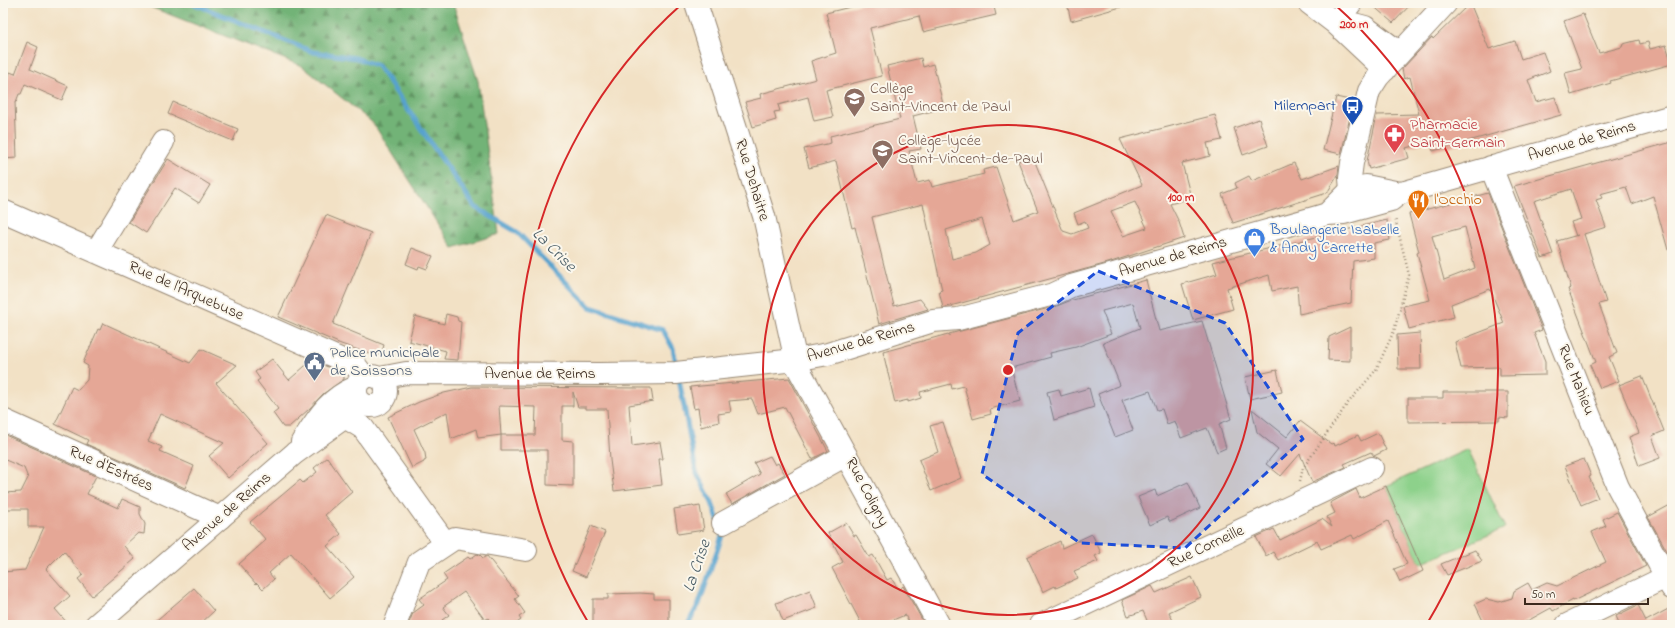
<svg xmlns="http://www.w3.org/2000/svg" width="1675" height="628" font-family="'Indie Flower',sans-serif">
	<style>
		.forest { fill: url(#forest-firs); stroke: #566e4a }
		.park { fill: #8dd18b; stroke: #647e54 }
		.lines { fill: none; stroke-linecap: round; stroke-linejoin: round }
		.stream { stroke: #56a2ce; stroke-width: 5 }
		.building { fill: #e5a796; fill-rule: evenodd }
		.minor-casing { stroke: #968672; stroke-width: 24 }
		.major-casing { stroke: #968672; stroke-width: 24 }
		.path { stroke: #968672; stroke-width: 2.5; stroke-dasharray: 1 3; stroke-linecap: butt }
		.minor { stroke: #fff; stroke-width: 22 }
		.major { stroke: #fff; stroke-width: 22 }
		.marked { fill: #1d4ed8; fill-opacity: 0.2; stroke: #1d4ed8; stroke-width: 3; stroke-dasharray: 8 5; stroke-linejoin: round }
		.ring { fill: none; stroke: #d62828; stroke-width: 2 }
		.labels { text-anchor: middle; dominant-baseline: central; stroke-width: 4; stroke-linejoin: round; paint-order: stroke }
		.education-label { font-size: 16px; fill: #785e54; stroke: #fbf7ec; text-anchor: start }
		.transit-label { font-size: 16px; fill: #164399; stroke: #fbf7ec; text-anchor: end }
		.health-label { font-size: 16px; fill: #be3a42; stroke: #fbf7ec; text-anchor: start }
		.street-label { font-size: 16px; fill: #3b2a1e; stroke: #fbf7ec }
		.food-label { font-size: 16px; fill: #c56008; stroke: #fbf7ec; text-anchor: start }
		.shop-label { font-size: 16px; fill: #366cbe; stroke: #fbf7ec; text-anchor: start }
		.service-label { font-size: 16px; fill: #4e5e75; stroke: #fbf7ec; text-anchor: start }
		.water-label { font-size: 17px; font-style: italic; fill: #465a64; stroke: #fbf7ec }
		.centre { fill: #d62828; stroke: #fbf7ec; stroke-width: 2 }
		.ring-label { font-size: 12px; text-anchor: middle; font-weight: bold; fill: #d62828; stroke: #fbf7ec; stroke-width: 4; stroke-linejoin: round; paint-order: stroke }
	</style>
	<defs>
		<pattern id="forest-firs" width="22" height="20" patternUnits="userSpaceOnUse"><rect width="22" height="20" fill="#72b377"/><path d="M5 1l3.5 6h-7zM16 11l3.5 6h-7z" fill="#5f9261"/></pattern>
	</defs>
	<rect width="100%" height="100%" fill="#fbf7ec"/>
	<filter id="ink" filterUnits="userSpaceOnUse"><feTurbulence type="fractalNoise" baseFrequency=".025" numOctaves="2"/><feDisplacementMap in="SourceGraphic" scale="8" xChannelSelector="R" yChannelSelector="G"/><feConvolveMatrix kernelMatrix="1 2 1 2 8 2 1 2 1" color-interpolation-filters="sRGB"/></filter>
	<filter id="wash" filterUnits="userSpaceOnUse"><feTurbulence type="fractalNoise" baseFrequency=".012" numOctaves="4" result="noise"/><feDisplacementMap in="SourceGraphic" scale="16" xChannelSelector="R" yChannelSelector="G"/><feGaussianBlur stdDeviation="0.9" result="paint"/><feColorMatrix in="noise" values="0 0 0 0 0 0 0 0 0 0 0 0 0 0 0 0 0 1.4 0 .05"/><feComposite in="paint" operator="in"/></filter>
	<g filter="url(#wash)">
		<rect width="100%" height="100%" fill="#f2e1c5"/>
		<path class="forest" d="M140,3H453L478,81L499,234L453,248L373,123L302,66Z"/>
		<path class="park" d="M1468,449L1505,528L1420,564L1386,486Z"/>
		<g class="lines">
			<path class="stream" d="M192,3L313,52L356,58L378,66L475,207L517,232L590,307L663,330L673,348L677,369
				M679,379L696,471L712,503L718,520
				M687,625L699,604L723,533L721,528"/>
		</g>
		<g id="blocks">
			<path class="building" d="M866,3H993L996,15L923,32L919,16L870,28L882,76L826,90L833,117L814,121L808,97L778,105L780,111L774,112L776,120L753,127L745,102L761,98L760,94L816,79L811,61L836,53L826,13Z
				M1067,3H1121V7L1071,21Z
				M1370,3H1412L1393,23Z
				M1470,3L1489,49L1515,41L1521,59L1543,52L1550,71L1528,80L1536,102L1555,97L1561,115L1433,151L1430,141L1406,148L1409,158L1369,169L1367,161L1377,115L1419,114L1410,77L1404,79L1402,69L1432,37L1433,39Z
				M1583,14L1599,53L1622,47L1623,44L1639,40L1640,44L1648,42L1650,49L1666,45L1672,64L1610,81L1611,83L1571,95L1565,73L1582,69L1564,21Z
				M27,42L38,47L30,69L68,86L62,100L25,84L21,94H19L16,102H15L17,158L3,159V86H5L10,72L15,74Z
				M921,58L923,67L933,64L944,108L913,116L921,149L909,151L917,183L930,180L932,187L984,174L983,170L996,167L1014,220L1038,211L1018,161L1033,157L1063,231L1072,234L1088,228L1085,221L1078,224L1074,213L1142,185L1120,139L1215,115L1222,140L1207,143L1210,156L1182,163L1191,198L1170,204L1179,222L1184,238L1108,263L943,308L939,291L942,290L923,204L872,217L894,306L920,299L928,309L879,324L855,227L852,228L836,161L809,168L804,149L831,143L830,136L900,119L887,66ZM1135,202L1147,228L1123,236L1111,211ZM982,219L990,245L976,253L952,259L946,230Z
				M1336,97L1354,101L1341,154L1323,150Z
				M173,102L238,129L233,141L168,114Z
				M1259,119L1268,146L1243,155L1234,128Z
				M1672,142V250H1668L1653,196L1632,204L1626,187L1600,194L1602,198L1596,200L1606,227L1584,234L1606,302L1599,304L1617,353L1609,357L1619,381L1600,388L1590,365L1596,362L1568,289L1571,288L1557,241L1578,235L1576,236L1571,222L1581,219L1571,189L1534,201L1553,254L1542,258L1514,186Z
				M168,159L210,185L199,203L175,188L146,233L129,222Z
				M1294,163L1302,179L1339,166L1338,175L1327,193L1233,223L1222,194L1237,188L1235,183L1249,176L1252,181Z
				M1488,193L1542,330L1534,333L1545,361V375L1500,376V367L1461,368L1455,342L1504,323L1490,289L1451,304L1454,317L1409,329L1403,306L1430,300L1417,253L1419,252L1409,214ZM1465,227L1475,268L1444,280L1432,236Z
				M326,215L371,233L333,324L384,345L381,355L370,354L341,344L278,317Z
				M1387,220L1390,240L1374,243V258L1353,261L1351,303L1299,314L1297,286L1272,291L1269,275L1227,288L1233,309L1193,320L1182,284L1217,274L1213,262Z
				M412,248L433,256L427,269L419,266L418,269L406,264Z
				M1146,280L1159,331L1202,321L1231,419L1219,424L1226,448L1217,452L1207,428L1181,438L1175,421L1167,424L1162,409L1157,410L1150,391L1122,400L1133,430L1115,437L1098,394L1120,385L1103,343L1140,328L1133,303L1102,311L1111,334L1076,347L1050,353L1051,357L1011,368L1020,401L990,409L991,414L973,419L964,386L952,389L951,384L920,392L921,398L908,402V400L895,403L883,352L948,334L949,336V334L1057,306L1069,301Z
				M446,314L457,317L458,321L461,322L458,360L444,359L446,351L409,341L415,316L444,324Z
				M103,323L190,363L201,349L237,365L216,383L268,443L228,478L209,456L224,443L160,414L148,441L162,447L160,451L194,466L185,488L86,444L88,440L55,424L72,387L78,390L87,380L88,366L83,363L98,329L100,330Z
				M1350,327V361L1328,360L1329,337Z
				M1420,333L1421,369H1398L1397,335Z
				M272,359L289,380L312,360L344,374V379L323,394L309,409L289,427H283L273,413L278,409L257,381L260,379L255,372Z
				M1277,370L1282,392L1250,399L1245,377Z
				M1642,376L1664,431L1652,436L1660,458L1639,466L1629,437L1639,433L1619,385Z
				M789,378L828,451L812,459L785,407L758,414L752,399L729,401L731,412L718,414L719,422L701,427L698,408L694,409L690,387Z
				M472,387L651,388L653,401L629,405L632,446L660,442L663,459H659L662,485L614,491L610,460L607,409H586V407H578L573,392V406H562V440L573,441V486L547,485V450H501V435L478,438L476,429L451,439L447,412L414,429L425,453L426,460L424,461V462L412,468L388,417L419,402L444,393ZM499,406L536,407L535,435H501Z
				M1089,388L1094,407L1054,420L1047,392L1059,389L1061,396Z
				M1443,392H1508V418L1499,417V421L1408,422V398H1443Z
				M1252,409L1287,437L1300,421L1331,444L1334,443L1335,446L1358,435L1361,441L1378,433L1386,450L1374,456L1371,452L1344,464L1346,467L1312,482L1300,454L1281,476L1266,464L1278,449L1257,432Z
				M943,422L961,478L931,491L919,460L938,452L930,426Z
				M3,434L96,476L87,494L118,508L122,499L140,507V514L145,524L144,534L138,533L124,546L135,559L92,596L78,579L83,575L64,551L46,569L70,596L55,609L69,625H3V572L25,570L44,527H28V509H3V493L21,492L28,478L24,468L3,459Z
				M770,456L775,465L778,463L785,474L732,504L726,494L760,474L754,463Z
				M327,457L352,492L325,515L341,534L327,546L354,577L330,598L291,553L269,573L274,579L263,589L257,583L256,584L239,564L266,540L250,522L300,480L303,483L317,472L314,468Z
				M1584,459L1591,476L1589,477L1598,498L1581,505L1565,466Z
				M1188,482L1200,508L1170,522L1167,517L1150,525L1138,497L1155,490L1157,496Z
				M1386,486L1423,571L1400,582L1394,569L1407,564L1388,521L1354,539L1352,535L1321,549L1317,541L1278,560L1273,552L1266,556L1256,537L1274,529L1280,540L1322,519L1332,527L1327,517L1335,513L1330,503L1356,489L1360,498Z
				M1672,504V560L1648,517Z
				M693,506L694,507L700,506L704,530L678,534L674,509Z
				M1617,512L1646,566L1573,601V600L1553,611L1551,608L1520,625H1485L1475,604L1486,599L1499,602L1512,598L1514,591L1528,583L1532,590L1547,583L1557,586L1606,562L1592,532L1606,526L1603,519Z
				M846,523L854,536L856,535L869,557L873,555L887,580L891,578L899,590L903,586L925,625H910L905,615L881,625H862L832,568L843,562L828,533Z
				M591,526L605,532L586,577L572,571Z
				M1092,534L1101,553L1095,556L1098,561L1074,571L1078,578L1056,588L1055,586L1043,592L1027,557L1060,541L1062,548Z
				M1475,550L1482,561L1447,575L1441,564Z
				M477,554L480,555L483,558L487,556L519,596L515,599L525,613L519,617L521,620L514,625H494L488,618L485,620L464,592L443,607L449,615L442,620L446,625H408L413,613L424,605L419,599L447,580L443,574L468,557L470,559Z
				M1192,577L1201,597L1169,612L1175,625H1149L1143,611L1128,616L1122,600L1152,586L1156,593Z
				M194,588L214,611L199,625H151Z
				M810,590L817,608L783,621L776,603Z
				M640,593L654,594V599H669V625H593V599H608V594Z
				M1638,605L1646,621L1672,607V625H1620L1616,616Z"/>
		</g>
	</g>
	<g filter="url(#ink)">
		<use href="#blocks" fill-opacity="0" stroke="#968672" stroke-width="1"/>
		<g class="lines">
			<defs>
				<path id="minor" d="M696,3L764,216L797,366L939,625
					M1309,3L1335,23L1351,3
					M1385,70L1335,23H1350L1365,27L1400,53
					M1491,167L1618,487L1672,588
					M1351,190L1350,178L1352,163L1369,91L1378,77L1446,3
					M3,211L356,366L364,377
					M96,252L163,142
					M345,417L363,428L446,544
					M3,420L220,518
					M723,523L846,455
					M395,625L419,562L455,538L526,550
					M1041,625L1372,468
					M1567,625L1666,577"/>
				<path id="major" d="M1327,214L1351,190L1366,186L1400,193
					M356 391a15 15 0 1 1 30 0a15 15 0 1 1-30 0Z
					M380,378L406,373L600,374L676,373L795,360L828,354L933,321L958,319L1054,294L1071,286L1317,217L1327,214L1344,213L1391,200L1400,193L1405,192L1672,116
					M302,442C318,417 328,399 356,387
					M96,625L295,453L363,404"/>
			</defs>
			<use href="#minor" class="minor-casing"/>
			<use href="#major" class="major-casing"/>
			<path class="path" d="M1300,481L1303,468L1325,436L1348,403L1376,370L1394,331L1409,275L1395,218"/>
			<use href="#minor" class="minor"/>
			<use href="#major" class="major"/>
		</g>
	</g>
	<path class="marked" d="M1098,271L1225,323L1303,439L1185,548L1080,543L982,474L1018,333Z"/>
	<g class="ring">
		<circle cx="1008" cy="370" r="245"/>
		<path d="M588 622A490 490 0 0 1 683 3M1333 3A490 490 0 0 1 1428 622"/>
	</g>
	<defs>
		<symbol id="school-pin" viewBox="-11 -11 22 30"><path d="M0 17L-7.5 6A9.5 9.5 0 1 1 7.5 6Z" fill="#8d6e63" stroke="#fbf7ec"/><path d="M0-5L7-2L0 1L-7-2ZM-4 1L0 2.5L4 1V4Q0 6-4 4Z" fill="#fff"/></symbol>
		<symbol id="bus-pin" viewBox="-11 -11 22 30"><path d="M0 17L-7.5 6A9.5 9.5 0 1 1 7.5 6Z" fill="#1a4fb4" stroke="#fbf7ec"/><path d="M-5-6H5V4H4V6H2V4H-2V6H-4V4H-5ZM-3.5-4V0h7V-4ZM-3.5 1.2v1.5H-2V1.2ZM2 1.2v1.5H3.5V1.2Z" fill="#fff"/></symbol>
		<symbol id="pharmacy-pin" viewBox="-11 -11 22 30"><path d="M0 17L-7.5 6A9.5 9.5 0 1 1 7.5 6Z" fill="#e0444e" stroke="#fbf7ec"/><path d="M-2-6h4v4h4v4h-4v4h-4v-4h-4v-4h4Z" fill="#fff"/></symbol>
		<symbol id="restaurant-pin" viewBox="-11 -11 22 30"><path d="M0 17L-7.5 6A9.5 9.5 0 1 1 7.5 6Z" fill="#e8710a" stroke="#fbf7ec"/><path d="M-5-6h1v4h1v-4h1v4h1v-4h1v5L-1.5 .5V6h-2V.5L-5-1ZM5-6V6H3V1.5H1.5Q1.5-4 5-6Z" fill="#fff"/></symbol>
		<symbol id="shop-pin" viewBox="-11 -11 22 30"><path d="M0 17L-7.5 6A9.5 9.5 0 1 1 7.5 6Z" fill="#3f7fe0" stroke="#fbf7ec"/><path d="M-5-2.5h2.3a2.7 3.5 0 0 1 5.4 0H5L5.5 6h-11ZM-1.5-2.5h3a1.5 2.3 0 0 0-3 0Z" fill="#fff"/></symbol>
		<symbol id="civic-pin" viewBox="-11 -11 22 30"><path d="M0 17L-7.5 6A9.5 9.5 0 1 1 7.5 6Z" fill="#5c6f8a" stroke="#fbf7ec"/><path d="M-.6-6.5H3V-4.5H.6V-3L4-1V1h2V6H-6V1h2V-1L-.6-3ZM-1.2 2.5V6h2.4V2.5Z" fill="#fff"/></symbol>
	</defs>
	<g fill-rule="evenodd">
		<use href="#school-pin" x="842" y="86" width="25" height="34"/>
		<use href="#bus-pin" x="1340" y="94" width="25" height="34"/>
		<use href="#pharmacy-pin" x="1382" y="122" width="25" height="34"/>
		<use href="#school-pin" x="870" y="138" width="25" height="34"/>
		<use href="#restaurant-pin" x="1406" y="188" width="25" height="34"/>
		<use href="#shop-pin" x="1242" y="226" width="25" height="34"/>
		<use href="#civic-pin" x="302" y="350" width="25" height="34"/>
	</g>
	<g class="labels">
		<g class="education-label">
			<text x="870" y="89">Collège<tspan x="870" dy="18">Saint-Vincent de Paul</tspan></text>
			<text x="898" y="141">Collège-lycée<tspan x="898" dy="18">Saint-Vincent-de-Paul</tspan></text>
		</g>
		<g class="transit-label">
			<text x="1336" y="106">Milempart</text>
		</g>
		<g class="health-label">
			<text x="1410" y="125">Pharmacie<tspan x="1410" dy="18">Saint-Germain</tspan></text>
		</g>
		<g class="street-label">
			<text transform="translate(1582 141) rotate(-16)">Avenue de Reims</text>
			<text transform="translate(752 180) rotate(73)">Rue Dehaitre</text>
			<text transform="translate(1173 257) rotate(-16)">Avenue de Reims</text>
			<text transform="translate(186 291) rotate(24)">Rue de l'Arquebuse</text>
			<text transform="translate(861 342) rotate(-16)">Avenue de Reims</text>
			<text x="540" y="374">Avenue de Reims</text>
			<text transform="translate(1576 380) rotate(68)">Rue Mahieu</text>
			<text transform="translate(111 469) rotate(24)">Rue d'Estrées</text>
			<text transform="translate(867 492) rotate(62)">Rue Coligny</text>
			<text transform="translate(227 512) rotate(-41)">Avenue de Reims</text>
			<text transform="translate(1206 547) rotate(-25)">Rue Corneille</text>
		</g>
		<g class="food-label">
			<text x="1434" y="200">l'Occhio</text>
		</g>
		<g class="shop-label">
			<text x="1270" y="230">Boulangerie Isabelle<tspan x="1270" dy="18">&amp; Andy Carrette</tspan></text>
		</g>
		<g class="service-label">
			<text x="330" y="353">Police municipale<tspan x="330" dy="18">de Soissons</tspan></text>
		</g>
		<g class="water-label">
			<text transform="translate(554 250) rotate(45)">La Crise</text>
			<text transform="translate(697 566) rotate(-71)">La Crise</text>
		</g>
	</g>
	<circle cx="1008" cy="370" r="6" class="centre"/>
	<g class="ring-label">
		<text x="1354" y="28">200 m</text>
		<text x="1181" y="201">100 m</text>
	</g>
	<rect width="1675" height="628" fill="none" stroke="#fbf7ec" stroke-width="16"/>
	<path d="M1525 598v6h123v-6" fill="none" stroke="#3b2a1e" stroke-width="2"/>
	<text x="1531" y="598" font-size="12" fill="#3b2a1e" stroke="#fbf7ec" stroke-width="3" paint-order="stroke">50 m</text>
</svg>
